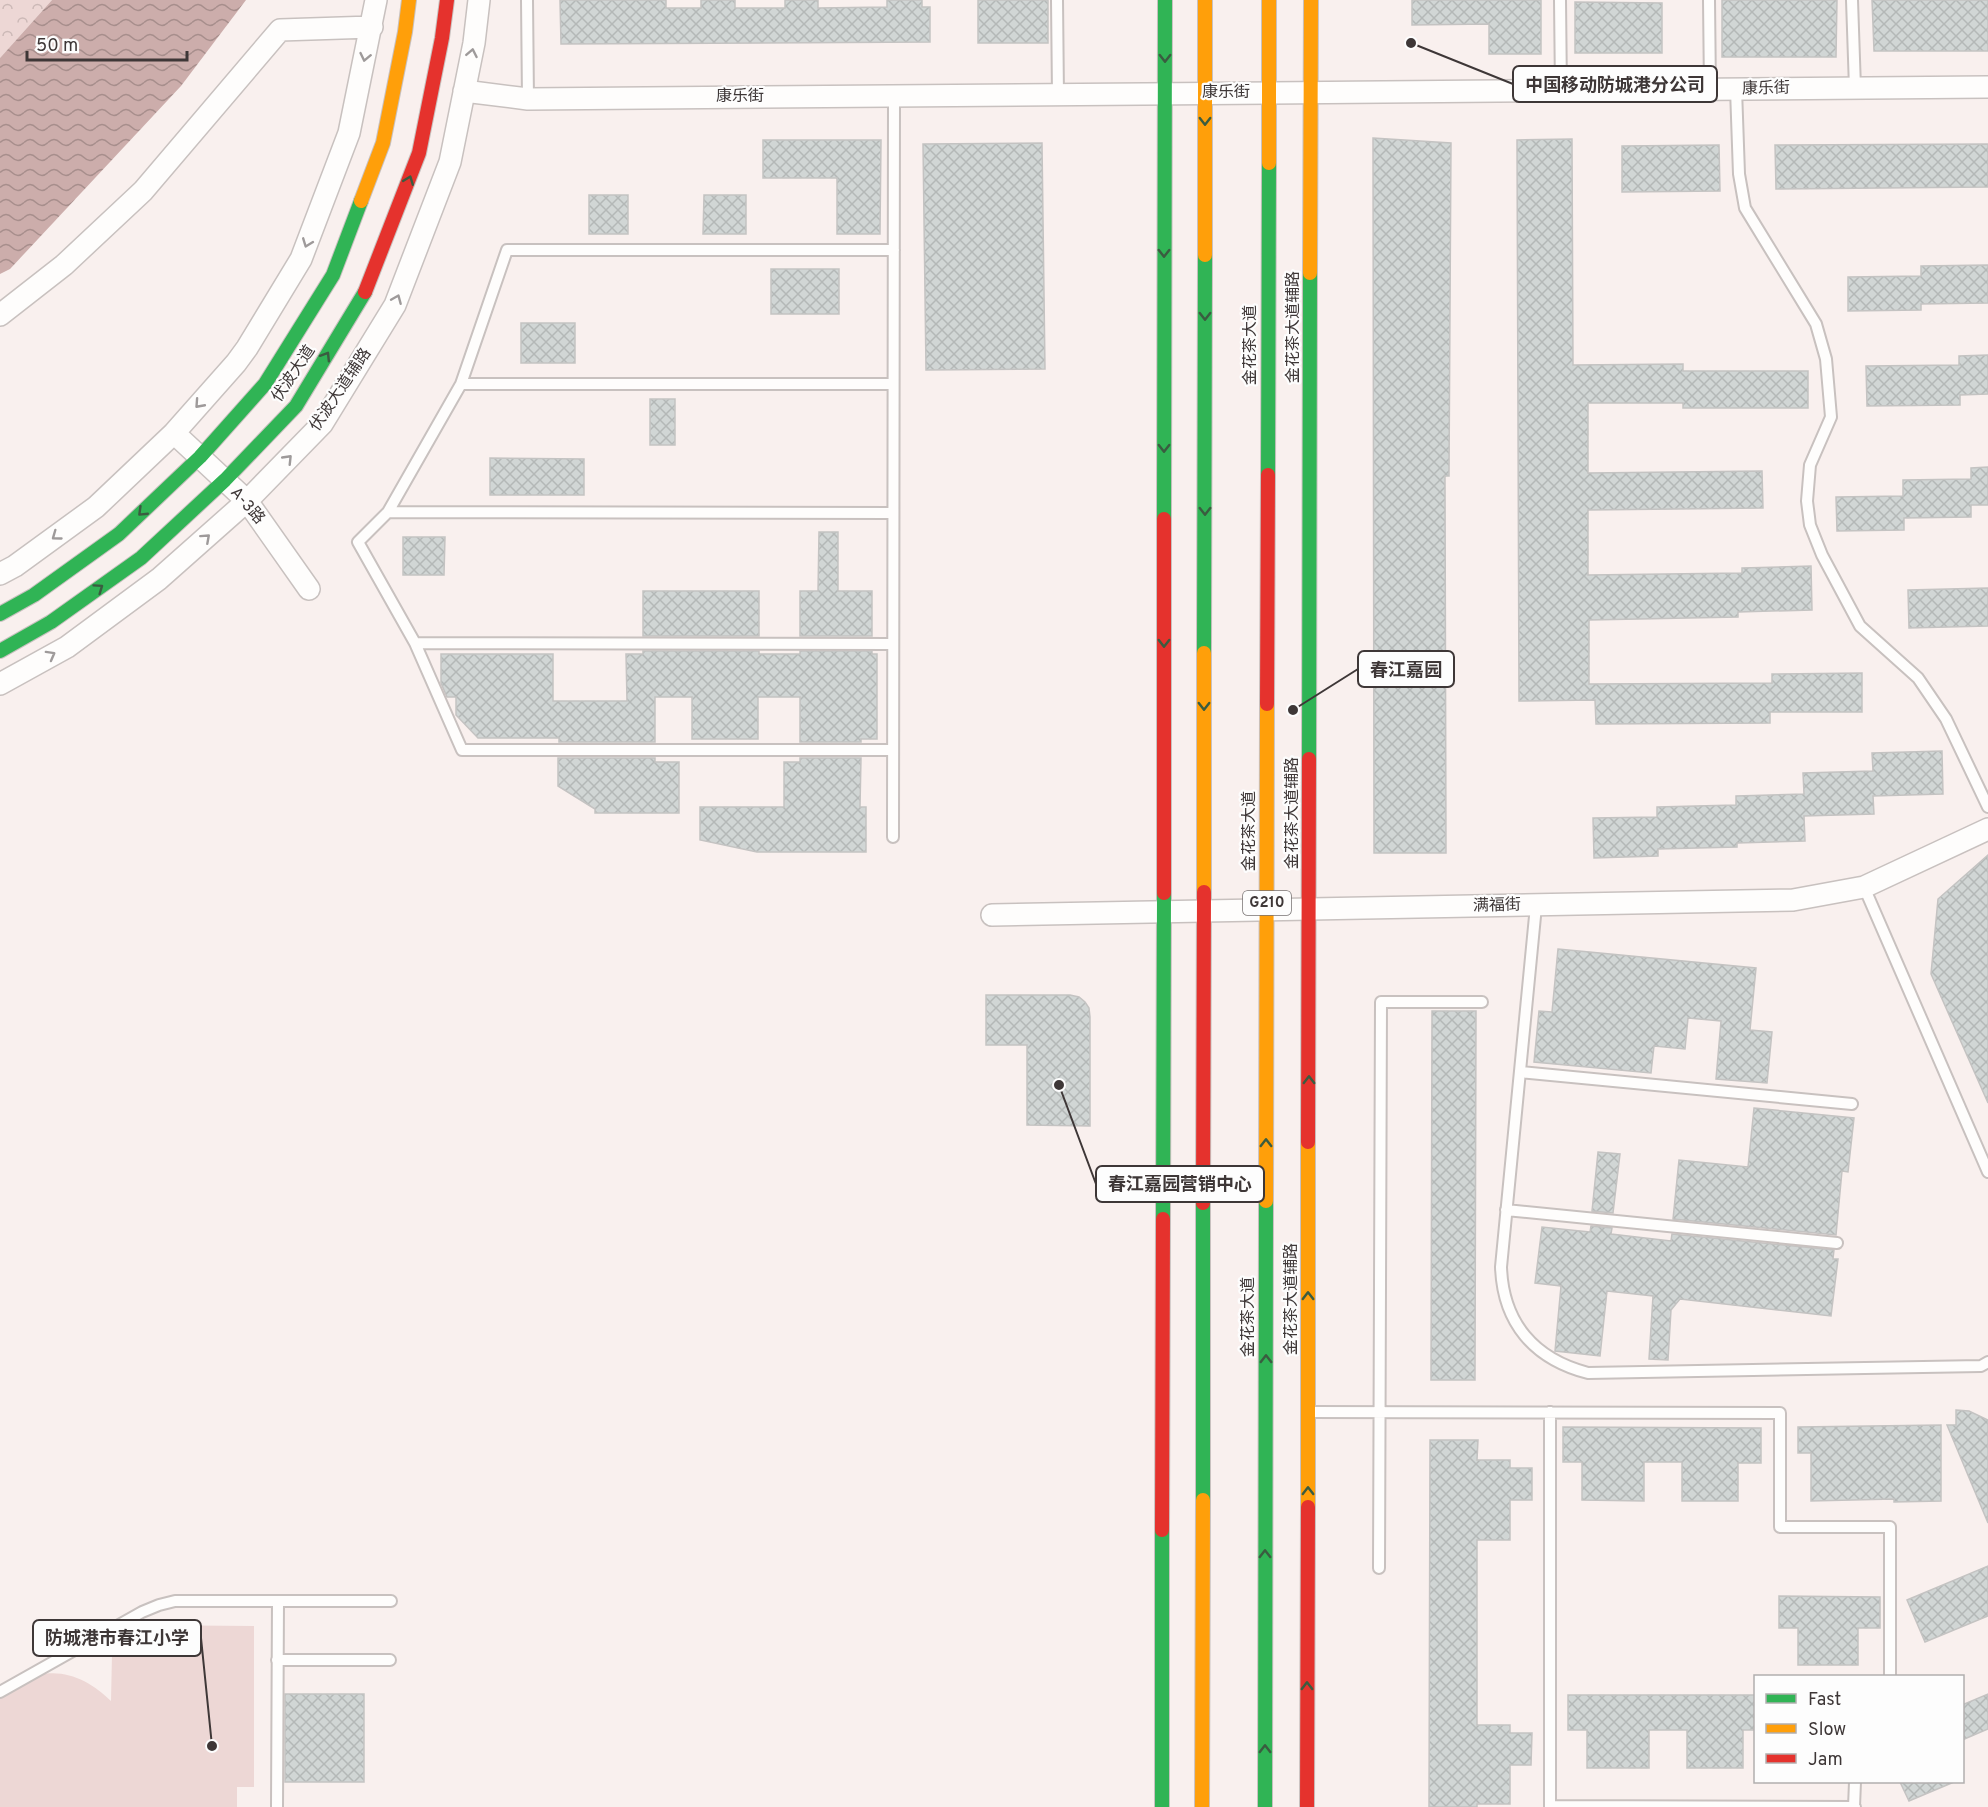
<svg xmlns="http://www.w3.org/2000/svg" width="1988" height="1807" font-family="Overpass,'Noto Sans SC',sans-serif">
	<style>
		.forest { fill: url(#forest-crowns) }
		.pitch { fill: #edd7d5 }
		.water { fill: url(#water-waves) }
		.building { fill: url(#building-cross-hatch); stroke: #c4c3c2; stroke-width: 1.5 }
		.lines { fill: none; stroke-linecap: round; stroke-linejoin: round }
		.lane-casing { stroke: #c8c1bf; stroke-width: 14 }
		.street-casing { stroke: #c8c1bf; stroke-width: 24 }
		.fast-casing { stroke: #c8c1bf; stroke-width: 16 }
		.slow-casing { stroke: #c8c1bf; stroke-width: 16 }
		.jam-casing { stroke: #c8c1bf; stroke-width: 16 }
		.lane { stroke: #fefdfc; stroke-width: 10 }
		.street { stroke: #fefdfc; stroke-width: 21 }
		.fast { stroke: #30b455; stroke-width: 14 }
		.slow { stroke: #ff9f0a; stroke-width: 14 }
		.jam { stroke: #e5322d; stroke-width: 14 }
		.oneway { stroke: #9e9a9a }
		.oneway2 { stroke: #3a5c40 }
		.labels { text-anchor: middle; dominant-baseline: central; stroke-width: 4.5; stroke-linejoin: round; paint-order: stroke }
		.shield { fill: #fdfdfd; stroke: #777272; stroke-width: 1.5 }
		.shield-label { font-size: 15px; font-weight: bold; fill: #3e3737 }
		.street-label { font-size: 16px; fill: #3e3737; stroke: #fdfdfd }
		.leader { fill: none; stroke: #3e3737; stroke-width: 2 }
		.callout-dot { fill: #3e3737; stroke: #fdfdfd; stroke-width: 2 }
		.callout { fill: #fdfdfd; stroke: #3e3737; stroke-width: 2 }
		.callout-label { font-size: 18px; text-anchor: middle; font-weight: bold; fill: #3e3737 }
	</style>
	<defs>
		<pattern id="forest-crowns" width="20" height="18" patternUnits="userSpaceOnUse" patternTransform="scale(1.5)"><rect width="20" height="18" fill="#edd7d5"/><path d="M2 6a3 3 0 1 1 6 0M12 15a3 3 0 1 1 6 0" fill="none" stroke="#ccb9b7"/></pattern>
		<pattern id="water-waves" width="16" height="10" patternUnits="userSpaceOnUse" patternTransform="scale(1.5)"><rect width="16" height="10" fill="#ccadab"/><path d="M0 5q4-4 8 0t8 0" fill="none" stroke="#a78e8c"/></pattern>
		<pattern id="building-cross-hatch" width="8" height="8" patternUnits="userSpaceOnUse" patternTransform="scale(1.5)"><rect width="8" height="8" fill="#d1d6d5"/><path d="M0 0l8 8M0 8l8-8" fill="none" stroke="#b4b8b7"/></pattern>
	</defs>
	<rect width="100%" height="100%" fill="#f9f0ee"/>
	<path class="forest" d="M0,0H52L0,58Z"/>
	<path class="pitch" d="M133,1625L254,1626V1787H237V1807H0V1696C12,1689 25,1679 38,1675C66,1668 92,1682 111,1701L112,1654H133Z"/>
	<path class="water" d="M52,0H246L181,86L10,269L0,274V58Z"/>
	<path class="building" d="M560,0H666V8H701V0H735V8H785V0H818V8L887,7V0H922V7H930V42L561,44Z
		M978,0H1048V43H978Z
		M1412,0H1541V54H1489V24L1412,25Z
		M1722,0H1837L1836,57H1722Z
		M1872,0H1988V51H1874Z
		M1575,2L1662,3V53H1575Z
		M1373,138L1451,143L1449,476H1445L1446,853H1374Z
		M1572,139L1573,365L1683,364V371H1808V408H1683V403H1588V473L1762,471L1763,508L1588,510V575L1742,573V568L1811,566L1812,610L1738,612V617L1589,620V684L1772,683V674L1862,673V712H1770V723L1596,724L1595,700L1519,701L1517,140Z
		M763,140H881L880,234H837V178H763Z
		M1042,143L1045,369L926,370L923,144Z
		M1988,144V187L1776,189L1775,145Z
		M1719,145L1720,191L1622,192V146Z
		M589,195H628V234H589Z
		M704,195H746V234H703Z
		M1988,265V303L1921,304V310L1848,311V277L1921,276V266Z
		M771,269H839V314H771Z
		M521,323H575V363H521Z
		M1988,355V394L1960,395V405L1867,406L1866,366L1959,365V356Z
		M650,399H675V445H650Z
		M490,458L584,459V495H490Z
		M1988,467V505H1971V517L1904,518V530L1837,531L1836,497L1903,496V480L1971,479V468Z
		M819,532H838V591H872V636H800V591H818Z
		M403,537H445L444,575H403Z
		M1988,588V626L1909,628L1908,590Z
		M643,591H759V636H643Z
		M643,651H759V654H800V651H872V654H877V739H861V742H800V697H758V739H692V697H655V742H559V738H478L456,715V697H447L441,683V654H553V701H627L626,654H643Z
		M1942,751L1943,794L1873,796L1874,814L1804,816L1805,841L1737,843V847L1658,849V856L1594,858L1593,818L1657,817V807L1736,805V796L1804,794L1803,773L1873,771L1872,753Z
		M558,758H655V762H679V813H595V809L558,786Z
		M800,758H861L860,807H866V852H757L700,840V807H784V762H800Z
		M1988,855V1103L1931,974L1938,899Z
		M1558,949L1756,968L1750,1030L1772,1032L1767,1083L1716,1079L1721,1021L1688,1018L1685,1049L1654,1046L1651,1073L1534,1062L1539,1011L1552,1012Z
		M986,995H1070L1079,997L1085,1002L1089,1008L1090,1017V1126L1027,1125V1045H986Z
		M1432,1011H1476L1475,1380H1431Z
		M1754,1108L1854,1118L1848,1172L1842,1171L1836,1235L1673,1219L1679,1160L1748,1167Z
		M1598,1152L1620,1154L1613,1213L1592,1211Z
		M1591,1226L1612,1228L1611,1234L1671,1241L1672,1234L1834,1250L1833,1259H1838L1831,1316L1680,1299L1671,1310L1668,1360L1649,1359L1653,1296L1607,1291L1600,1356L1555,1351L1561,1286L1535,1283L1542,1227L1590,1232Z
		M1956,1410L1969,1411L1988,1420V1523L1947,1425H1956Z
		M1941,1425V1501L1894,1502V1499L1811,1501V1453H1798V1427Z
		M1563,1427L1761,1428V1463H1738V1501H1682V1462H1644V1501L1582,1500V1462H1563Z
		M1430,1440H1478L1477,1460H1510V1468H1532V1500H1510V1540H1477V1725H1510V1733H1532L1531,1765H1510V1804H1477V1807H1429Z
		M1988,1566V1616L1925,1642L1907,1600Z
		M1779,1596L1880,1597V1628H1858V1665H1798V1628H1779Z
		M285,1694H364V1782H285Z
		M1988,1694V1729L1962,1740V1705Z
		M1568,1695H1755V1730H1743V1768H1687V1730H1649V1768H1587V1730H1568Z
		M1900,1782H1954L1909,1801Z"/>
	<g class="lines">
		<defs>
			<path id="lane" d="M527,0L528,99
				M1057,0L1058,95
				M1560,0L1561,91
				M1709,0L1710,90
				M1852,0L1855,88
				M1736,89L1739,174L1745,208L1816,324L1826,359L1831,417L1810,465L1807,501L1810,525L1822,555L1860,626L1918,678L1946,719L1988,807
				M461,384H893
				M388,512L893,513
				M415,643L893,644
				M893,750H462L415,643L358,542L388,512L461,384L507,250H894
				M893,837L894,96
				M1864,887L1988,1172
				M1536,906L1501,1267C1503,1323 1534,1359 1588,1373L1981,1366L1988,1362
				M1520,1072L1852,1104
				M1506,1210L1837,1243
				M1311,1412L1780,1413V1527H1890V1676
				M1379,1568L1381,1002H1482
				M278,1601H391
				M277,1660H390
				M0,1692L142,1612L159,1605L175,1601H278L277,1807
				M1550,1806L1855,1807
				M1550,1807V1412
				M1854,1807L1855,1782"/>
			<path id="street" d="M464,91L528,99L1988,87
				M0,315L64,265L143,191L280,30L372,27
				M174,433L247,501L309,589
				M0,574L15,566L96,507L174,433L236,363L247,348L301,259L349,133L376,0
				M0,684L67,647L159,579L247,501L322,424L395,305L450,162L474,43L479,0
				M992,915L1793,900L1864,887L1988,829"/>
			<path id="fast" d="M1268,475L1269,163
				M1164,519L1165,0
				M0,614L34,595L119,534L200,457L265,384L333,275L361,201
				M0,651L51,622L141,558L225,480L296,406L365,292
				M1204,653L1205,255
				M1309,759L1310,273
				M1163,1219L1164,893
				M1203,1500V1203
				M1162,1807V1530
				M1265,1807L1266,1201"/>
			<path id="slow" d="M1269,163V0
				M361,201L383,143L405,32L409,0
				M1205,255V0
				M1310,273L1311,0
				M1204,892V653
				M1266,1201L1267,704
				M1308,1507V1142
				M1202,1807L1203,1500"/>
			<path id="jam" d="M365,292L419,153L442,38L447,0
				M1267,704L1268,475
				M1164,893V519
				M1308,1142L1309,759
				M1203,1203L1204,892
				M1162,1530L1163,1219
				M1307,1807L1308,1507"/>
		</defs>
		<use href="#lane" class="lane-casing"/>
		<use href="#street" class="street-casing"/>
		<use href="#fast" class="fast-casing"/>
		<use href="#slow" class="slow-casing"/>
		<use href="#jam" class="jam-casing"/>
		<use href="#lane" class="lane"/>
		<use href="#street" class="street"/>
		<use href="#fast" class="fast"/>
		<use href="#slow" class="slow"/>
		<use href="#jam" class="jam"/>
	</g>
	<defs><path id="oneway-chevron" d="M-2-3.5L2.5 0L-2 3.5" fill="none" stroke-width="1.6" stroke-linecap="round" stroke-linejoin="round" transform="scale(1.5)"/></defs>
	<g class="oneway">
		<use href="#oneway-chevron" transform="translate(472 53) rotate(-79)"/>
		<use href="#oneway-chevron" transform="translate(365 57) rotate(102)"/>
		<use href="#oneway-chevron" transform="translate(307 243) rotate(111)"/>
		<use href="#oneway-chevron" transform="translate(397 299) rotate(-67)"/>
		<use href="#oneway-chevron" transform="translate(199 404) rotate(132)"/>
		<use href="#oneway-chevron" transform="translate(288 459) rotate(-46)"/>
		<use href="#oneway-chevron" transform="translate(56 536) rotate(144)"/>
		<use href="#oneway-chevron" transform="translate(206 538) rotate(-42)"/>
		<use href="#oneway-chevron" transform="translate(51 655) rotate(-29)"/>
	</g>
	<g class="oneway2">
		<use href="#oneway-chevron" transform="translate(1165 58) rotate(90)"/>
		<use href="#oneway-chevron" transform="translate(1205 121) rotate(90)"/>
		<use href="#oneway-chevron" transform="translate(409 180) rotate(-69)"/>
		<use href="#oneway-chevron" transform="translate(1164 253) rotate(90)"/>
		<use href="#oneway-chevron" transform="translate(1205 316) rotate(90)"/>
		<use href="#oneway-chevron" transform="translate(326 356) rotate(-58)"/>
		<use href="#oneway-chevron" transform="translate(1164 448) rotate(90)"/>
		<use href="#oneway-chevron" transform="translate(1205 511) rotate(90)"/>
		<use href="#oneway-chevron" transform="translate(142 512) rotate(136)"/>
		<use href="#oneway-chevron" transform="translate(99 588) rotate(-35)"/>
		<use href="#oneway-chevron" transform="translate(1164 643) rotate(90)"/>
		<use href="#oneway-chevron" transform="translate(1204 706) rotate(90)"/>
		<use href="#oneway-chevron" transform="translate(1309 1080) rotate(-90)"/>
		<use href="#oneway-chevron" transform="translate(1266 1143) rotate(-90)"/>
		<use href="#oneway-chevron" transform="translate(1308 1296) rotate(-90)"/>
		<use href="#oneway-chevron" transform="translate(1266 1359) rotate(-90)"/>
		<use href="#oneway-chevron" transform="translate(1308 1491) rotate(-90)"/>
		<use href="#oneway-chevron" transform="translate(1265 1554) rotate(-90)"/>
		<use href="#oneway-chevron" transform="translate(1307 1686) rotate(-90)"/>
		<use href="#oneway-chevron" transform="translate(1265 1749) rotate(-90)"/>
	</g>
	<g class="labels">
		<rect class="shield" x="1243" y="891" width="48" height="24" rx="4.5"/>
		<g class="shield-label">
			<text x="1267" y="903">G210</text>
		</g>
		<g class="street-label">
			<text transform="translate(1766 89) rotate(-1)">康乐街</text>
			<text x="1226" y="93">康乐街</text>
			<text x="740" y="97">康乐街</text>
			<text transform="translate(1294 327) rotate(-90)">金花茶大道辅路</text>
			<text transform="translate(1251 345) rotate(-90)">金花茶大道</text>
			<text transform="translate(294 374) rotate(-56)">伏波大道</text>
			<text transform="translate(341 390) rotate(-56)">伏波大道辅路</text>
			<text transform="translate(247 506) rotate(49)">A-3路</text>
			<text transform="translate(1293 813) rotate(-90)">金花茶大道辅路</text>
			<text transform="translate(1250 831) rotate(-90)">金花茶大道</text>
			<text transform="translate(1497 906) rotate(-1)">满福街</text>
			<text transform="translate(1292 1299) rotate(-90)">金花茶大道辅路</text>
			<text transform="translate(1249 1317) rotate(-90)">金花茶大道</text>
		</g>
	</g>
	<path class="leader" d="M1411 43L1513 84M1293 710L1358 669M1059 1085L1096 1184M212 1746L201 1638"/>
	<g class="callout-dot">
		<circle cx="1411" cy="43" r="6"/>
		<circle cx="1293" cy="710" r="6"/>
		<circle cx="1059" cy="1085" r="6"/>
		<circle cx="212" cy="1746" r="6"/>
	</g>
	<g class="callout">
		<rect x="1513" y="66" width="204" height="36" rx="6"/>
		<rect x="1358" y="651" width="96" height="36" rx="6"/>
		<rect x="1096" y="1166" width="168" height="36" rx="6"/>
		<rect x="33" y="1620" width="168" height="36" rx="6"/>
	</g>
	<g class="callout-label">
		<text x="1615" y="91">中国移动防城港分公司</text>
		<text x="1406" y="676">春江嘉园</text>
		<text x="1180" y="1190">春江嘉园营销中心</text>
		<text x="117" y="1644">防城港市春江小学</text>
	</g>
	<rect x="1754" y="1675" width="210" height="108" fill="#fdfdfd" stroke="#b1aeae" stroke-width="1.5"/>
	<rect x="1766" y="1694" width="30" height="9" fill="#30b455" stroke="#b1aeae" stroke-width="1.5"/>
	<text x="1808" y="1705" font-size="18" fill="#3e3737">Fast</text>
	<rect x="1766" y="1724" width="30" height="9" fill="#ff9f0a" stroke="#b1aeae" stroke-width="1.5"/>
	<text x="1808" y="1735" font-size="18" fill="#3e3737">Slow</text>
	<rect x="1766" y="1754" width="30" height="9" fill="#e5322d" stroke="#b1aeae" stroke-width="1.5"/>
	<text x="1808" y="1765" font-size="18" fill="#3e3737">Jam</text>
	<path d="M27 51v9h160v-9" fill="none" stroke="#3e3737" stroke-width="3"/>
	<text x="36" y="51" font-size="18" fill="#3e3737" stroke="#fdfdfd" stroke-width="4.5" paint-order="stroke">50 m</text>
</svg>
